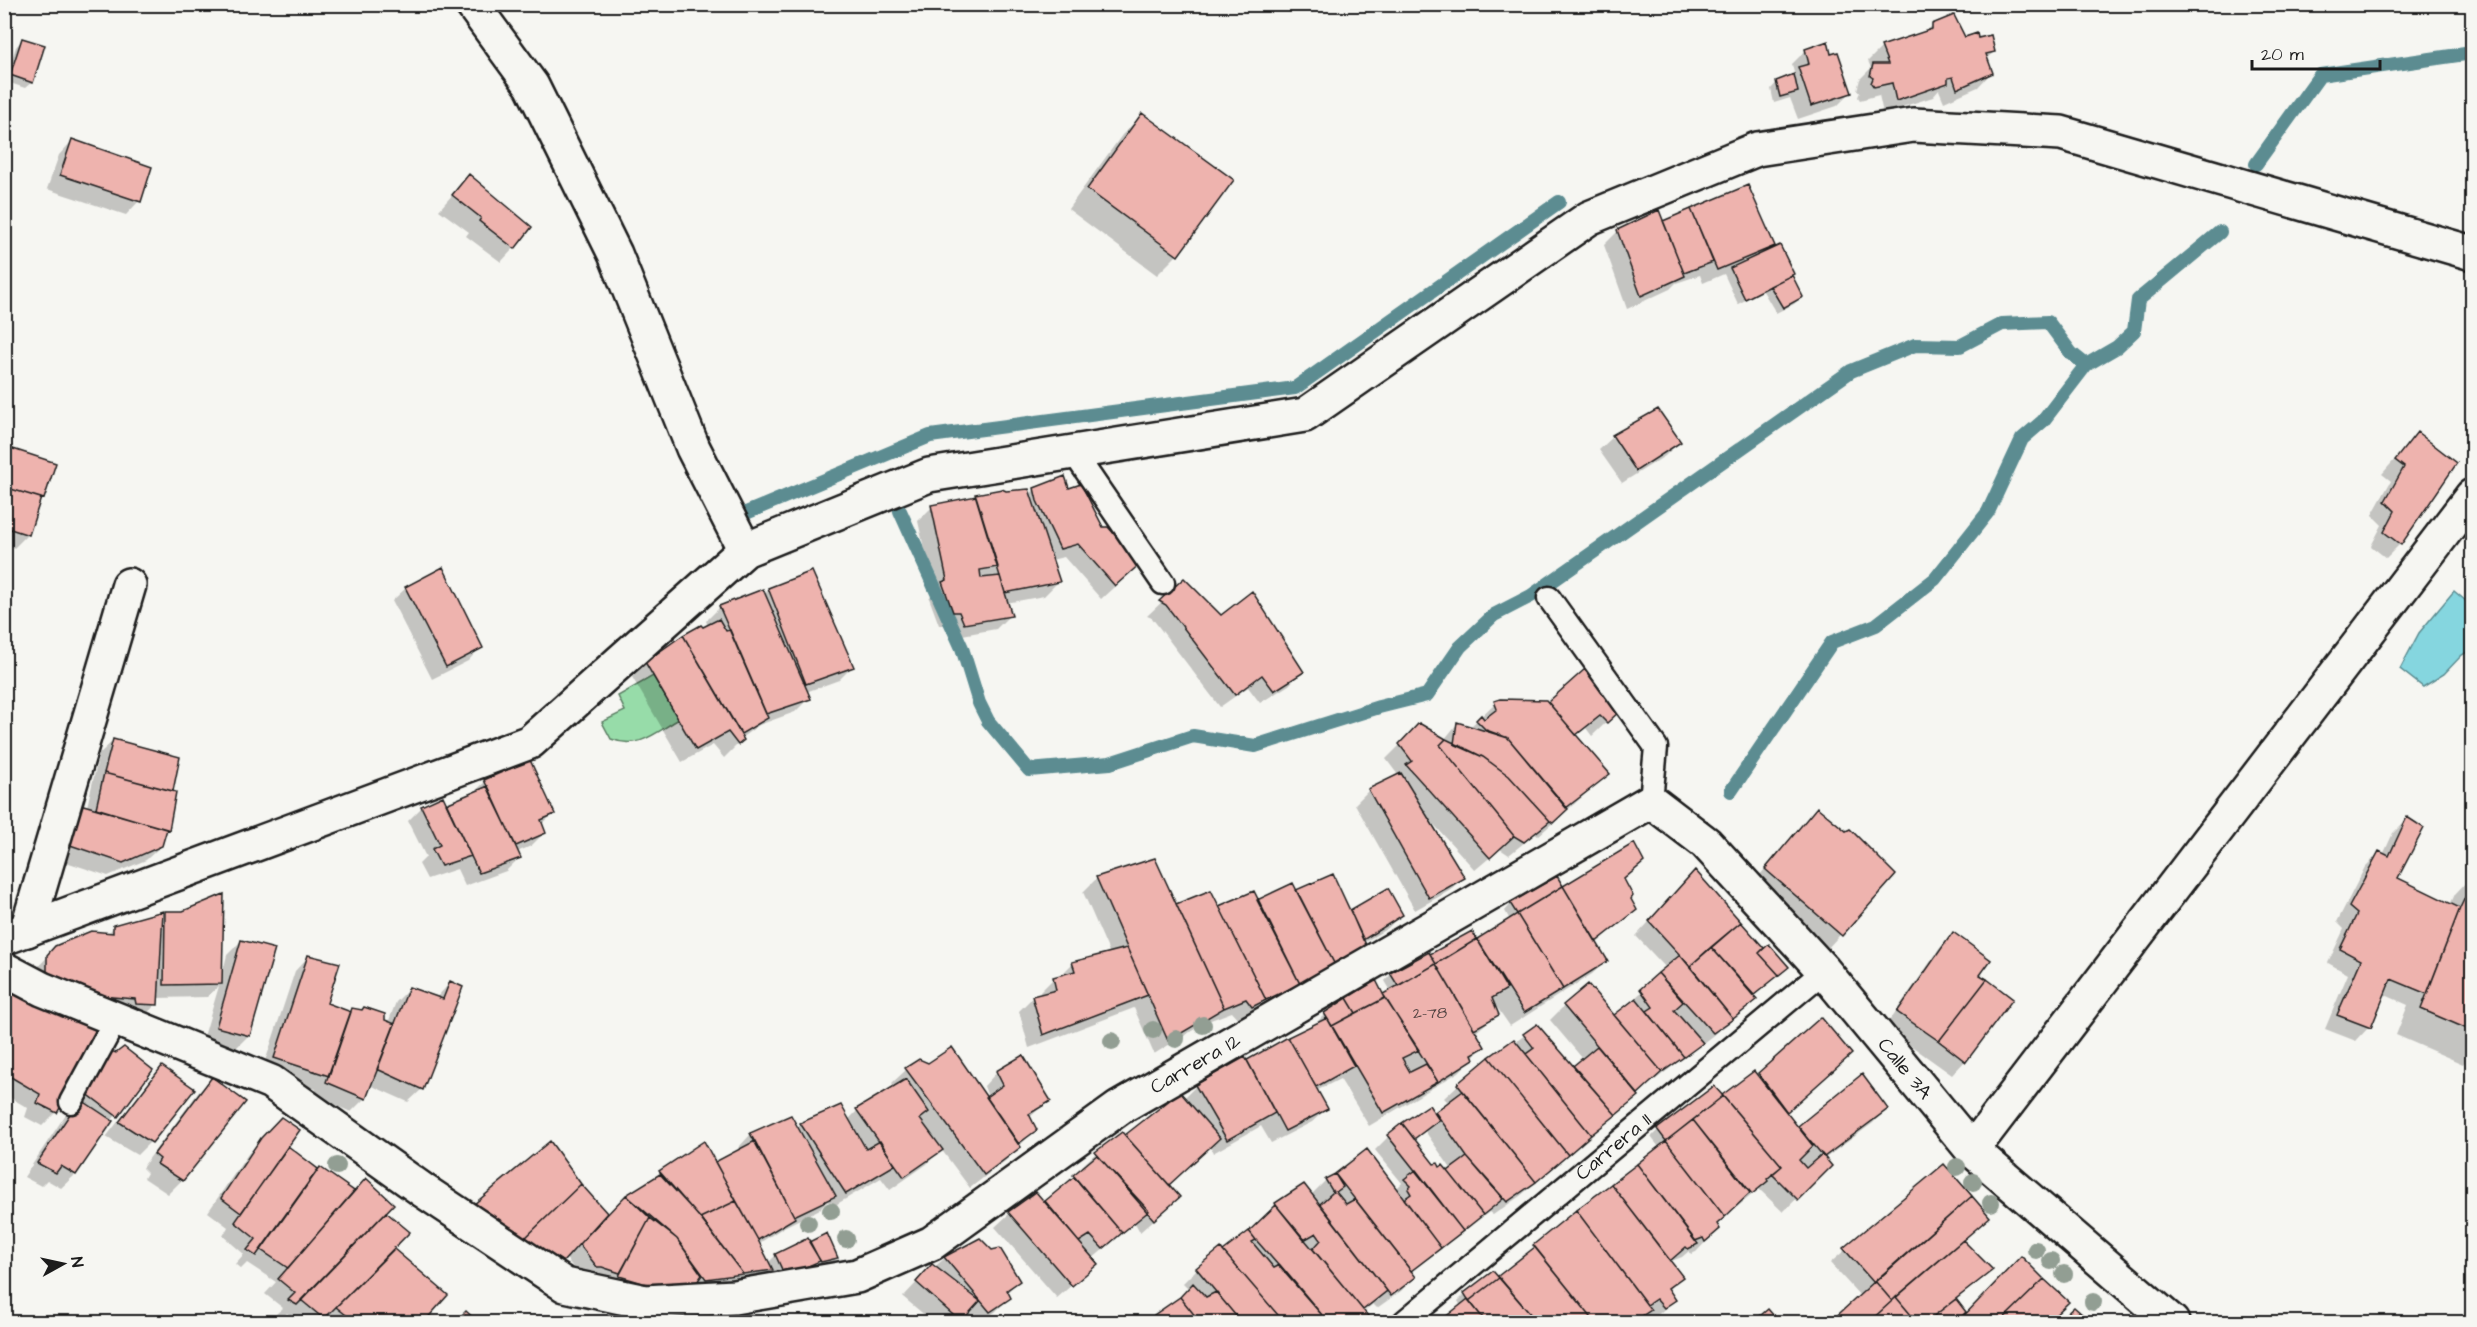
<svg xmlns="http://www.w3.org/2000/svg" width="2477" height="1327" font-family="'Architects Daughter',sans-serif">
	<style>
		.green { fill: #97dca9; stroke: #5a7c62; stroke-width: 1.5 }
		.water { fill: #85d6df; stroke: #5b8c91; stroke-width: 1.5 }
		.shadow { fill: #0003; fill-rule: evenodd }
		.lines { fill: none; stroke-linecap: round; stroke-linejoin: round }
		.stream { stroke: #5b8c91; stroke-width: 14 }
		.building { fill: #eeb3ae; stroke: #1c1c1c; stroke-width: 1.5 }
		.lane-casing { stroke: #1c1c1c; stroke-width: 27 }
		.street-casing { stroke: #1c1c1c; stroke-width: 38 }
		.lane { stroke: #f6f6f2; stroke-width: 22 }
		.street { stroke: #f6f6f2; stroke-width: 33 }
		.tree { fill: #929e93 }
		.labels { text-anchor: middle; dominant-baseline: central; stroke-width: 4.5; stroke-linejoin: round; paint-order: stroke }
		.number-label { font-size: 16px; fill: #504240 }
		.street-label { font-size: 20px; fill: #1c1c1c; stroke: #f6f6f2 }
	</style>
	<rect width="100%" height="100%" fill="#f6f6f2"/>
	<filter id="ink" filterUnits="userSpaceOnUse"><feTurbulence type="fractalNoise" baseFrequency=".0167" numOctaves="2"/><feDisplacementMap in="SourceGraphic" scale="12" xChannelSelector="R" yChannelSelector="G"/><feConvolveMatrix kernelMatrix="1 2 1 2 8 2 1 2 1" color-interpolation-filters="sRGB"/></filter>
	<g filter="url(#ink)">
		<path class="green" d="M653,676L679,719C655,733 639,750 611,739L602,722L625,711L618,696Z"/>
		<path class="water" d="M2454,591L2472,606V649L2462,655L2444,674L2423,687L2400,669L2419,633Z"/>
		<path class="shadow" d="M1933,25L1964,39H1977L1994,52L1986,59L1991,73L1978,87L1944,102L1939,90L1933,97L1883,113L1879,95L1860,100L1858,97L1860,92L1857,90L1860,79L1871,68L1868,61L1882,47L1925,32Z
			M22,40L32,82L25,88L4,81L16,47Z
			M1806,50L1830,56L1851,92L1837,106L1798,119L1790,98L1774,103L1771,89L1777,82L1790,77L1794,73L1792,64Z
			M1142,115L1177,255L1157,275L1068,209L1122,135Z
			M72,141L139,201L126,215L47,189L59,155Z
			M469,176L514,248L501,262L466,236L469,232L439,210Z
			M1747,187L1774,246L1767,253L1801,297L1794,304L1776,313L1763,291L1738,304L1724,274L1703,283L1700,275L1676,283L1670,289L1627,309L1604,245L1618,231L1662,223Z
			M2417,434L2400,544L2386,558L2371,546L2382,525L2372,515L2391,481L2382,474Z
			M1613,437L1679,442L1665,456L1622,483L1599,450Z
			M4,447L54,464L28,534L14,548L4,545Z
			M1035,489L1068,490L1125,577L1101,599L1064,557L1051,560L1058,582L1044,596L1006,603L1010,615L996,629L951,637L945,625H939L929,598L934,593L918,521L932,507L973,498L976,496L1029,495Z
			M1184,581L1221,617L1302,671L1289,685L1260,703L1248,687L1220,707L1152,618L1147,616Z
			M406,588L481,647L468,661L432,679L392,601Z
			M769,589L852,667L839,680L806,692L809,698L795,712L759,725L741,738L742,740L724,758L713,745L682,762L632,677L646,663L701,627L702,629L708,626L706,621L720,607L764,594Z
			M1585,671L1618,711L1592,736L1586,728L1576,736L1608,774L1538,836L1535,834L1509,855L1500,849L1475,870L1429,819L1463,877L1449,891L1415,910L1355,804L1369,790L1398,775L1386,759L1420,725L1444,740L1457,724L1470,727L1495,703L1547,704Z
			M113,741L178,759L167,829L161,846L146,860L108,876L57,859L87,807L99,754Z
			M529,762L553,814L541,825L544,833L531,846L517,852L519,858L506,871L465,886L457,869L427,879L419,864L426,857L408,821L422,807L445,806L471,795L485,782Z
			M1817,809L1894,876L1827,949L1753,883Z
			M2407,819L2396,879L2450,905L2455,894L2472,876V1055L2463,1064L2396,1035L2408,1005L2383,994L2369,1027L2356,1041L2325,1029L2348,974L2328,963L2344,929L2337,922L2365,867L2379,853L2383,855L2393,833Z
			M1642,862L1623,881L1635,910L1596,944L1606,961L1592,974L1510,1026L1494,1003L1497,1014L1475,1033L1483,1047L1459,1072L1369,1126L1340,1079L1316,1091L1326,1109L1312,1122L1271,1143L1261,1126L1213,1153L1210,1146L1167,1186L1164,1211L1140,1232L1135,1223L1092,1259L1096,1264L1057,1298L995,1227L1009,1214L1036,1194L1045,1204L1083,1169L1082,1166L1096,1153L1124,1137L1180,1094L1184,1098L1196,1086L1320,1023L1318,1021L1325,1014L1376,982L1382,996L1391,991L1385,981L1391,974L1471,945L1510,920L1505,911L1511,904Z
			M1695,872L1764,950L1787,967L1753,997L1755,1000L1742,1013L1647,1086L1624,1109L1520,1196L1493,1215L1489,1212L1411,1272L1414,1277L1401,1291L1377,1308L1373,1304L1363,1312L1367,1316L1361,1322H1149L1189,1289L1183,1283L1197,1269L1248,1233L1276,1204L1311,1195L1326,1180L1367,1151L1395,1190L1402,1183L1375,1150L1388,1137L1434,1115L1449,1103L1444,1098L1458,1085L1537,1026L1573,1068L1583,1059L1550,1020L1564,1006L1614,1017L1667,969L1636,936ZM1425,1131L1452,1170L1448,1173L1433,1165L1413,1140Z
			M1097,878L1175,906L1219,908L1296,892L1349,912L1388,890L1401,914L1388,928L1363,943L1351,960L1238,1019L1232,1012L1208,1021L1154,1054L1134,1008L1029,1048L1019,1011L1032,998L1041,995L1040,992L1054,978L1060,976L1073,963L1110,954L1083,892Z
			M165,912L222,975L227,955L241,941L249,1035L235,1049L203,1040L219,986L207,997L157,998L156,1004L143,1018L34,971L56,948L107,934L114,927L161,917Z
			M1953,934L1978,975L1965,1061L1952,1075L1885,1027L1940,948Z
			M308,957L326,1004L349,1013L352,1010L388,1023L396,1002L410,988L436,998L450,983L422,1089L408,1102L370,1085L365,1098L351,1112L314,1096L316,1089L262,1071L295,971Z
			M4,989L56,1112L42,1126L25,1117L28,1108L4,1094Z
			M1821,1019L1836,1067L1786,1113L1797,1128L1862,1076L1886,1109L1873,1123L1824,1159L1830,1166L1783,1212L1759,1189L1737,1207L1735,1206L1716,1224L1718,1229L1696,1252L1691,1254L1689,1251L1682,1257L1669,1262L1681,1277L1668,1290L1674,1300L1660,1313L1650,1321L1644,1314L1636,1322H1442L1462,1308L1458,1301L1465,1294L1493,1273L1497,1278L1659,1147L1651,1137L1658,1130L1722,1097L1754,1073L1757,1076Z
			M919,1061L986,1099L988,1097L984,1086L997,1072L1049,1100L1029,1118L1035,1130L1005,1161L970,1188L941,1149L927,1164L890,1190L881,1178L832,1207L828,1201L820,1209L784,1227L758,1244L768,1263L776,1255L807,1240L837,1257L830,1264L812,1267L779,1281L773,1269L758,1284L699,1285L696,1281L676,1302L583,1280L565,1257L548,1275L461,1219L580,1185L607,1215L627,1196L704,1144L715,1164L739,1151L738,1148L751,1134L797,1128L801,1124L848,1120L857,1111L895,1087L892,1083L906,1070Z
			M97,1066L151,1071L108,1125L75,1175L61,1188L47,1180L41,1186L24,1177L66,1114L75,1105Z
			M162,1068L150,1142L137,1155L106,1137L149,1082Z
			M212,1079L244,1102L182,1180L168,1194L144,1178L147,1173L142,1168L198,1093Z
			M267,1133L318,1171L320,1169L384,1212L392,1249L446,1295L422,1322H324L321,1320L319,1322H298L287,1313L282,1318L276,1314L283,1308L265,1294L276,1282L247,1263L241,1269L235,1264L244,1254L223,1236L228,1227L208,1212L248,1154Z
			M1943,1166L1988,1217L1962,1241L1991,1270L1955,1301L1964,1312L1954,1322H1833L1861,1297L1830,1263Z
			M980,1240L1018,1281L1007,1293L1009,1298L995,1312L979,1322H974L967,1313L958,1322H933L903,1297L919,1280L945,1258Z
			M2008,1271L2067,1302L2047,1322H1959Z"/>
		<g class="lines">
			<path class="stream" d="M2256,164L2320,75L2472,53
				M900,511L962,648L979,703L988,721L1029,770L1110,763L1193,736L1255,746L1379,707L1427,695L1460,647L1494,615L1531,596L1851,371L1915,345L1960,346L2002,324L2048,322L2071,353L2086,365
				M746,513L930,436L1295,388L1559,202
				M1731,791L1832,642L1876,625L1935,579L1988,512L2022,439L2043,421L2086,365L2117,347L2134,331L2138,300L2220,232"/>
		</g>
		<path class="building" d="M1954,15L1965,37L1977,33L1978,38L1991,35L1995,52L1986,54L1993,73L1957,89L1953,77L1948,78V83L1896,101L1892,83L1874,87L1871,83L1873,78L1870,76L1873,64H1888L1881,46L1932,29V24Z
			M22,38L45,45L33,83L10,75Z
			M1828,41L1831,54L1838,52L1852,93L1811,106L1798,67L1809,64L1805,49Z
			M1794,74L1798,92L1780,97L1776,81Z
			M1142,113L1234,180L1178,256L1087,189Z
			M72,139L152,167L141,202L60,175Z
			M469,174L532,227L515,249L479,221L481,218L452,195Z
			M1748,185L1775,246L1717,270L1691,209Z
			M1691,209L1713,262L1684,273L1663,221Z
			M1659,210L1685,276L1641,296L1617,230Z
			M1780,245L1794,274L1745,299L1730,268Z
			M1792,275L1803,297L1783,308L1770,286Z
			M1658,409L1681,442L1636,471L1612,435Z
			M2417,432L2457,463L2401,545L2384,532L2395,511L2385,501L2404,467L2395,460Z
			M4,446L56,463L44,499L4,487Z
			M1065,476L1069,488L1081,484L1103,527H1108L1141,563L1115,586L1078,544L1060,549L1037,501L1034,488Z
			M4,487L41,498L29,535L4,527Z
			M1002,489L1006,491L1029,489L1060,582L1005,593L975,494Z
			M976,496L998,567L980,570L981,578L1000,576L1012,616L964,624L959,612H953L942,582L947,580L931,505Z
			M443,567L483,648L446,667L405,587Z
			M812,571L854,667L806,684L768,588Z
			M1184,578L1221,615L1252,591L1304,672L1274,691L1262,675L1235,695L1166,605L1159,601Z
			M763,589L811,699L766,714L719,606Z
			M719,619L726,631L730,630L768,718L741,734L683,635L701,625L703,627Z
			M683,635L744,740L738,745L728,732L696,750L645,662Z
			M1585,669L1620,711L1607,723L1600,716L1576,735L1548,702Z
			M1500,699L1546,700L1610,774L1566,808L1508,738L1486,730L1476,720L1481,715L1484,719L1497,709L1494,701Z
			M1457,722L1508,738L1568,809L1553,823L1550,821L1509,776L1483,757L1454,744Z
			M1419,723L1446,739L1440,745L1514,836L1490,858L1406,765L1412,761L1399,744Z
			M113,739L180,757L173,791L104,773Z
			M1446,739L1483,757L1509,776L1550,821L1524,842L1514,836L1440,745Z
			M530,760L555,814L541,820L546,833L516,846L484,780Z
			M104,773L176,792L169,830L96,808Z
			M1401,773L1465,878L1429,898L1368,789Z
			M488,786L521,858L479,873L446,804Z
			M443,796L471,856L441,866L432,849L440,845L421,806Z
			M80,804L167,829L162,846L123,863L70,845Z
			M1817,807L1846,831L1850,829L1896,875L1842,936L1765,869Z
			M2407,817L2424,828L2398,878L2460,908L2427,994L2391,979L2371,1028L2337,1015L2361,960L2340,949L2357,914L2349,907L2379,851L2389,856Z
			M1634,843L1644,862L1624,879L1633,896L1631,899L1637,910L1596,942L1563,886Z
			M1155,858L1224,1008L1168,1041L1096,877Z
			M1695,870L1741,922L1690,966L1649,921Z
			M1333,874L1367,947L1335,965L1296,890Z
			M1557,876L1563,886L1517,914L1510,903Z
			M1293,883L1335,965L1300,984L1257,900Z
			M2472,883V1031L2421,1009L2460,908Z
			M1563,886L1608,961L1563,989L1517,914Z
			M1388,888L1403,915L1363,940L1350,910Z
			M1211,890L1266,1000L1252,1007L1246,999L1224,1008L1176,904Z
			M1254,891L1300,984L1266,1000L1219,906Z
			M224,894L222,984L164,985L165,911H183Z
			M163,911L158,1005L136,1004L135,999L89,995L47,977V955L55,946L91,931L113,933V925Z
			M1517,914L1563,989L1524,1013L1477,939Z
			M1741,922L1764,948L1759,953L1779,975L1754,995L1711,947Z
			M1472,931L1477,939L1436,964L1430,954Z
			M1953,932L1991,960L1980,975L1987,979L1939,1041L1897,1012Z
			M1477,939L1507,989L1492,998L1499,1015L1474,1029L1436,964Z
			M241,940L275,949L250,1036L216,1027Z
			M1769,944L1789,967L1779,975L1759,953Z
			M1711,947L1757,1000L1733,1019L1690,966Z
			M1127,948L1148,995L1043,1035L1032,996L1056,990L1053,977L1075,971L1072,962Z
			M1429,952L1436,964L1398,986L1390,973Z
			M308,955L340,963L327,1003L351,1012L329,1076L274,1058Z
			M1680,955L1733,1019L1713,1033L1658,973Z
			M1436,964L1485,1047L1472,1054L1474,1059L1438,1082L1383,994Z
			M1658,973L1683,1002L1674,1010L1703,1043L1684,1057L1647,1011L1653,1007L1640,989Z
			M1987,979L2013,999L1966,1062L1939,1041Z
			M1376,980L1385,998L1356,1013L1347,998Z
			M450,981L463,987L423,1090L377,1069L409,987L443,999Z
			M1588,984L1662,1072L1638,1094L1563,1005Z
			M4,987L104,1030L57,1113L37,1103L40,1094L4,1073Z
			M1347,998L1356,1013L1332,1026L1324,1013Z
			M1385,998L1419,1050L1402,1058L1410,1072L1426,1064L1438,1082L1383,1113L1332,1026Z
			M1636,998L1684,1057L1662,1072L1614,1015Z
			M364,1007L385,1014V1020L395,1024L366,1099L326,1082L352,1008L362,1010Z
			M1821,1017L1852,1054L1787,1112L1758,1073Z
			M1327,1018L1354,1066L1316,1087L1288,1037Z
			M1537,1024L1616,1115L1591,1135L1526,1054L1534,1048L1523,1034Z
			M1288,1037L1328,1109L1285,1131L1247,1060Z
			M1514,1039L1591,1135L1568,1155L1489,1057Z
			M1597,1046L1639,1096L1616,1115L1573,1066Z
			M124,1047L153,1070L118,1117L86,1093L100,1074L96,1071L111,1051L116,1053Z
			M952,1047L1021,1147L984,1175L905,1068L919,1059L928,1063Z
			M1023,1055L1051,1101L1029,1114L1037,1130L1018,1144L986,1097L1003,1085L996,1071Z
			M1245,1057L1275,1113L1227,1140L1195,1085Z
			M1489,1057L1568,1155L1536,1182L1457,1084Z
			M162,1066L195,1089L152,1143L119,1122Z
			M1754,1071L1813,1146L1799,1160L1806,1168L1822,1154L1832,1166L1798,1200L1772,1174L1782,1166L1722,1095Z
			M1862,1074L1888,1109L1824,1157L1798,1126Z
			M212,1077L246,1102L183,1181L157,1164L160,1159L154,1154Z
			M906,1079L929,1112L920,1119L943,1150L904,1177L856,1109Z
			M1714,1086L1723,1096L1666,1141L1657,1129Z
			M1463,1091L1536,1182L1507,1202L1467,1157L1435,1112Z
			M1180,1092L1220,1138L1169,1185L1125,1135Z
			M1723,1096L1782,1166L1767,1179L1768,1181L1752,1194L1693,1120Z
			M80,1099L113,1121L76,1175L61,1166L56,1173L37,1163Z
			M841,1105L866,1149L880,1141L895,1165L846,1194L800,1123Z
			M1429,1105L1439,1120L1414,1139L1402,1123Z
			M791,1115L836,1196L794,1216L750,1133Z
			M281,1117L300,1130L241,1213L221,1198L261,1138Z
			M1693,1120L1750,1193L1725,1217L1666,1141Z
			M1402,1123L1434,1164L1438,1163L1440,1167L1443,1165L1448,1171L1483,1215L1463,1231L1387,1135Z
			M1122,1132L1180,1197L1154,1220L1095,1152Z
			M550,1141L581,1184L524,1239L473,1205Z
			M704,1141L736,1201L700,1218L659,1171Z
			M755,1141L795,1218L758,1240L715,1162Z
			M1666,1141L1725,1217L1717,1224L1720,1229L1705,1242L1703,1238L1695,1241L1637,1164Z
			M288,1146L318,1169L256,1256L247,1250L256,1239L235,1222Z
			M1367,1149L1441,1248L1411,1271L1335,1174Z
			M1097,1155L1149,1211L1122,1233L1073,1175Z
			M1467,1157L1503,1199L1483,1215L1448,1171Z
			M1637,1164L1698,1244L1688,1249L1686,1247L1670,1261L1611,1184Z
			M1944,1164L1972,1196L1874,1283L1843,1248Z
			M320,1167L354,1191L288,1268L261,1250Z
			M1416,1170L1463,1231L1441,1248L1404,1199L1411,1194L1408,1189L1411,1186L1404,1179Z
			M660,1174L703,1221L743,1274L706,1279L677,1239L626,1195Z
			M1335,1174L1343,1187L1336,1192L1346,1204L1355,1199L1416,1277L1391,1296L1320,1204L1333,1192L1325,1179Z
			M1074,1177L1122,1233L1103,1249L1090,1235L1079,1242L1045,1201Z
			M366,1178L394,1204L297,1305L288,1300L295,1293L278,1279Z
			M581,1184L607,1213L563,1262L524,1239Z
			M1304,1184L1387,1291L1363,1310L1313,1249L1321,1240L1316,1233L1304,1240L1276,1205L1275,1203Z
			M1611,1184L1683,1277L1668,1288L1676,1300L1664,1308L1656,1299L1647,1305L1576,1210Z
			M1036,1192L1098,1264L1072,1286L1008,1212Z
			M626,1195L650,1218L620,1273L602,1267H597L579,1244Z
			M1972,1196L1990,1217L1892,1301L1875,1281Z
			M736,1201L758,1240L773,1270L743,1274L700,1218Z
			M1276,1205L1369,1317L1362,1322H1328L1256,1240L1249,1231Z
			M1576,1210L1651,1310L1633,1322H1595L1533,1245Z
			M386,1212L410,1232L324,1319L301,1300Z
			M650,1218L677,1239L702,1275L692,1289L643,1283L619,1276Z
			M1249,1231L1256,1240L1252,1242L1274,1268L1280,1265L1328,1322H1284L1223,1251Z
			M827,1233L838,1258L821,1262L809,1242Z
			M808,1238L820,1261L785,1276L775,1254Z
			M980,1238L992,1250L1000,1248L1020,1281L1007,1290L1011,1298L990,1312L944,1257Z
			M1963,1240L1993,1270L1926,1322H1917L1896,1297Z
			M1535,1247L1595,1322H1537L1498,1276Z
			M1221,1248L1223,1251L1284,1322H1241L1196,1268Z
			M394,1249L448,1295L424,1322H355L336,1307Z
			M2021,1256L2044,1279L2000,1322H1958Z
			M932,1264L980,1301L961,1322L916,1282Z
			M1493,1271L1499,1278L1469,1301L1464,1293Z
			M1499,1278L1537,1322H1486L1469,1301Z
			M2044,1279L2069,1302L2048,1322H2000Z
			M1875,1281L1892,1301L1869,1322H1830Z
			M1193,1283L1206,1297L1216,1292L1241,1322H1200L1180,1297Z
			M1180,1297L1200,1322H1159L1154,1315Z
			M1896,1297L1917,1322H1869L1892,1301Z
			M1468,1299L1486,1322H1439Z
			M1956,1299L1966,1312L1956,1322H1926Z
			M2074,1307L2091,1322H2058Z
			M1768,1309L1779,1322H1753Z
			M466,1311L478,1322H455Z"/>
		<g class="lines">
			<defs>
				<g id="lane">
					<path d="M1074,453L1163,583"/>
					<path d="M1549,598L1656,747L1651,801"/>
					<path d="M71,1102L116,1019"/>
					<path id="s1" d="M1404,1322L1824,971"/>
				</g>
				<g id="street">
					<path d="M472,4L532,86L615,254L693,448L745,550"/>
					<path d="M27,930L129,585"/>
					<path d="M4,938L530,742L745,550L929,475L1305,415L1589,218L1757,149L1913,125L2061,133L2472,253"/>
					<path id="s2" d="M4,969L42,989L271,1082L424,1191L565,1285L645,1302L734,1297L857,1276L932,1243L1119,1108L1651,801L1706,843L1824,971L1972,1150L2172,1322"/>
					<path d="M1972,1150L2472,496"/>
				</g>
			</defs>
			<use href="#lane" class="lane-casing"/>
			<use href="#street" class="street-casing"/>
			<use href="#lane" class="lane"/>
			<use href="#street" class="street"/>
		</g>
		<g class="tree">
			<circle cx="1203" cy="1025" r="9"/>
			<circle cx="1153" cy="1030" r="9"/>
			<circle cx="1176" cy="1039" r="9"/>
			<circle cx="1112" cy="1041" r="9"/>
			<circle cx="337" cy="1166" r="9"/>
			<circle cx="1957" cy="1167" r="9"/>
			<circle cx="1973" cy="1182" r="9"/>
			<circle cx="1991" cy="1203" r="9"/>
			<circle cx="831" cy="1211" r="9"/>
			<circle cx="808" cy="1223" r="9"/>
			<circle cx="846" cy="1239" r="9"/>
			<circle cx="2036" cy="1250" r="9"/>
			<circle cx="2051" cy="1261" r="9"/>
			<circle cx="2064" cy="1274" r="9"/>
			<circle cx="2093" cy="1302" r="9"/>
		</g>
	</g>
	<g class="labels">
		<g class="number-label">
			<text x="1430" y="1013">2-78</text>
		</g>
		<g class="street-label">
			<text stroke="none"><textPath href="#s2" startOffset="1344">Carrera 12</textPath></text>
			<text stroke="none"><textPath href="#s2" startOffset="2240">Calle 3A</textPath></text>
			<text stroke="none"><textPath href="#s1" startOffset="273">Carrera 11</textPath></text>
		</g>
	</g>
	<rect width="2477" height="1327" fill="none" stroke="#f6f6f2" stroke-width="24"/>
	<rect x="12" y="12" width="2453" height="1303" fill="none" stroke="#1c1c1c" stroke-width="2" filter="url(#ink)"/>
	<g transform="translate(63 1264) rotate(82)" stroke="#f6f6f2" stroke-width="4.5" paint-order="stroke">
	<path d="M0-4.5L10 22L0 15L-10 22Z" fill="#1c1c1c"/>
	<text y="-9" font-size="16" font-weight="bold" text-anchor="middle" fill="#1c1c1c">N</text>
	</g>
	<path d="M2252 60v9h128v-9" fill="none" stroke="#1c1c1c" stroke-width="3"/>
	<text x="2261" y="60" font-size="18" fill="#1c1c1c" stroke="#f6f6f2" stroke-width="4.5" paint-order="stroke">20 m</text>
</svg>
